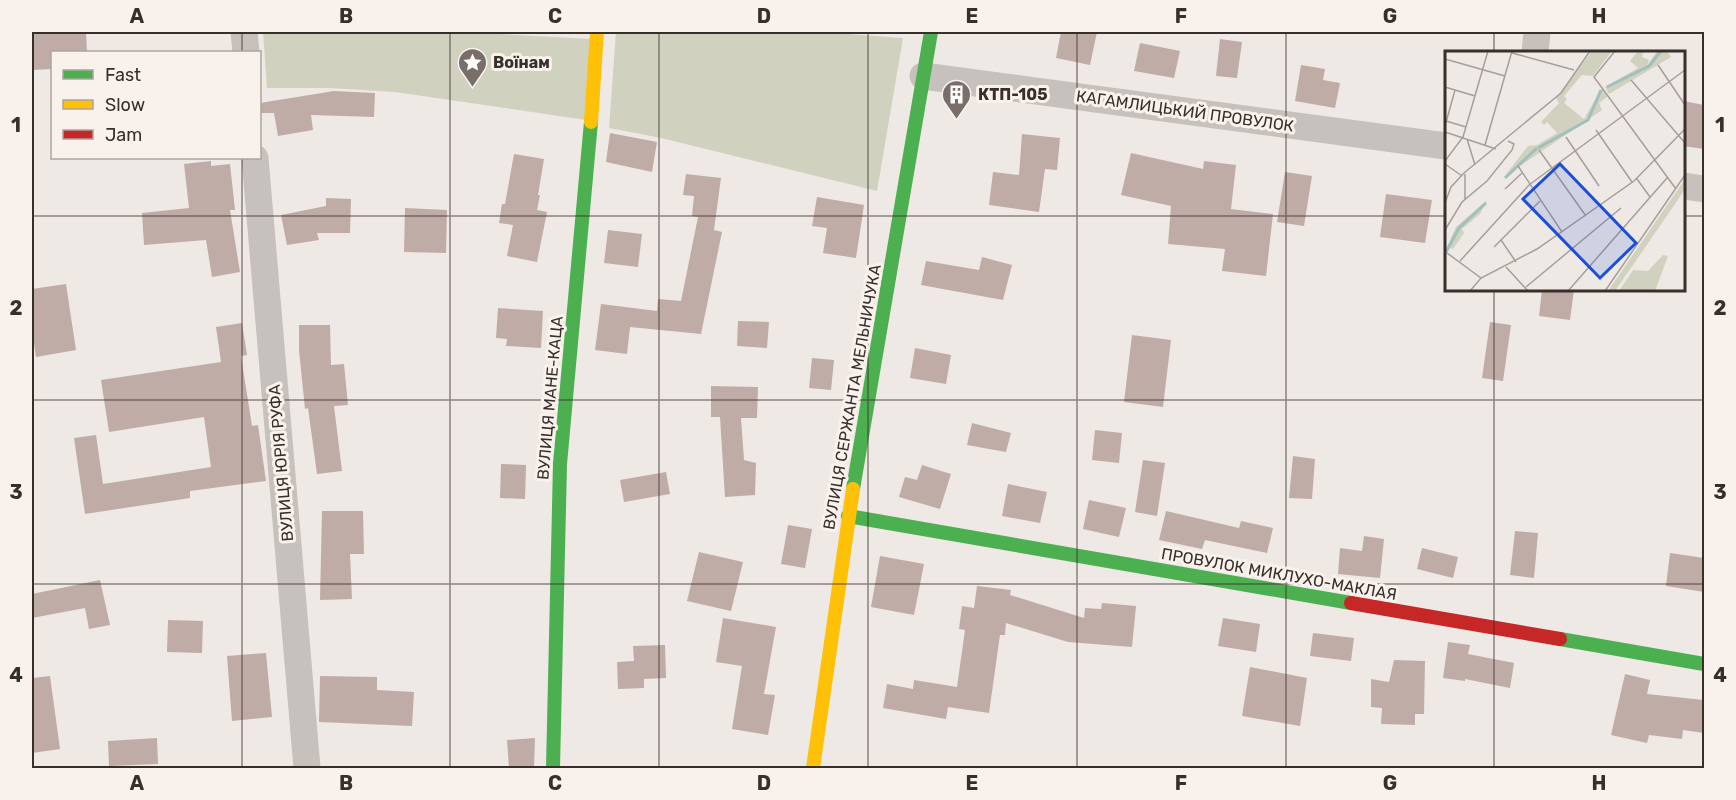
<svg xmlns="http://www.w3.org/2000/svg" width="1736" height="800" font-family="Rubik,sans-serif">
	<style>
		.green { fill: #d0d2bf }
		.building { fill: #c0aca6 }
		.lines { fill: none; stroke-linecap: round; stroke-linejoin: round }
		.street { stroke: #c7c1bd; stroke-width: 27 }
		.fast { stroke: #4caf50; stroke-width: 14 }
		.slow { stroke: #ffc107; stroke-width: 14 }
		.jam { stroke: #c62828; stroke-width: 14 }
		.grid { fill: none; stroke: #382e2a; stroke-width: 1.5; stroke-opacity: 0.55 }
		.labels { text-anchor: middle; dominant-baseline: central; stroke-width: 6; stroke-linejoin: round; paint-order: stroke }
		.poi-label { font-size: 16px; font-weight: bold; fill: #382e2a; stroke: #f9f2ec; text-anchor: start }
		.street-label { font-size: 16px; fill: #382e2a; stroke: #f9f2ec }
		.inset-river { fill: none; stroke: #a1bfbd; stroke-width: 3 }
		.inset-road { fill: none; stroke: #a59e9a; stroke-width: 1.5 }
		.view { fill: #1d4ed8; fill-opacity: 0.15; stroke: #1d4ed8; stroke-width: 3 }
		.inset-edge { fill: none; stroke: #382e2a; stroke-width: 3 }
		.neatline { fill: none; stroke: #382e2a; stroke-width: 2 }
		.grid-label { font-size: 20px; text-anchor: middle; font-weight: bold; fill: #382e2a }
	</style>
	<rect width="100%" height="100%" fill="#eee9e4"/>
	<path class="green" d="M263,32H463L591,39L586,120L395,92L330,88H267Z
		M616,32H820L903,38L877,191L661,138L609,128Z"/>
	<path class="building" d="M32,32H86L87,52H52V69L32,70Z
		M1061,32H1097L1090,65L1056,58Z
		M1220,39L1242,42L1237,78L1216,76Z
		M1140,43L1180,51L1174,78L1134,71Z
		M1301,65L1325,69L1323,80L1340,83L1335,108L1295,101Z
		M334,91L375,93L374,117L311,115L313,130L278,136L274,113H260V103Z
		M1683,101L1704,105V149L1683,146Z
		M610,133L657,142L652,172L606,162Z
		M1022,134L1060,138L1057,170L1045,169L1039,212L989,205L993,172L1019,175Z
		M1131,153L1203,169L1204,161L1236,165L1231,209L1273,214L1266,276L1222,271L1225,249L1168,244L1171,206L1121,195Z
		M514,154L544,159L538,195H540L537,210L547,212L537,262L507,256L513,225L499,223L502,204H505Z
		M211,161V166L230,164L235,210H230L240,272L212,277L206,240L144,245L142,213L189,208L184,164Z
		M1285,172L1312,176L1304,226L1277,222Z
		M686,174L721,178L714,230L722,232L701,334L630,327L627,354L595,350L601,304L657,311L658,299L681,301L698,217L692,216L694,196L683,195Z
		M1386,194L1432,200L1425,243L1380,237Z
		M817,197L864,205L856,258L823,253L827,228L812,226Z
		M326,198L351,199L350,233H317L319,240L287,245L281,215L326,206Z
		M405,208L447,210L446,253L404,252Z
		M608,230L642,234L638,267L604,263Z
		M982,257L1012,265L1003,300L921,285L926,261L979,270Z
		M66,284L76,350L36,357L32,329V289Z
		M1542,290H1574L1570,320L1539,316Z
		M498,308L543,311L541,348L506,346L507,339L496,338Z
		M738,321L769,322L767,348L737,346Z
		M1490,322L1511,325L1503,381L1482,378Z
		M242,323L247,355L241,356L252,426L258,425L266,481L190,491V498L85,514L74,438L96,435L103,484L211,467L204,417L109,432L101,380L221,362L216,327Z
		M299,325H330L331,365L344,364L348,405L334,406L342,471L317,474L308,408L305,409L299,350Z
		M1132,335L1171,340L1163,407L1124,402Z
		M915,348L951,355L946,384L910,378Z
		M812,358L834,360L831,390L809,388Z
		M711,386L758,387L757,418H741L744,460L756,463L755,495L725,497L720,417H711Z
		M972,423L1011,433L1006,452L967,445Z
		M1095,430L1122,433L1119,463L1092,460Z
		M1293,456L1315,459L1312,499L1289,498Z
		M1143,460L1165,463L1157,516L1135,512Z
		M501,464L526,465L525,499L500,498Z
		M922,465L951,474L940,509L899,497L905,477L917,480Z
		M666,472L670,494L624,502L620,480Z
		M1008,484L1047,492L1040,523L1002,516Z
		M1089,500L1126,508L1119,537L1083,529Z
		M322,511H363L364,554H350L352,599L320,600Z
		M1166,511L1239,528L1241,521L1273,528L1267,553L1205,540L1202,549L1159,540Z
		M788,525L812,529L805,568L781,564Z
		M1515,531L1538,533L1534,578L1510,575Z
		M1364,536L1384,539L1380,578L1338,574L1340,548L1362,551Z
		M1422,548L1458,557L1453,578L1417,569Z
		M699,552L743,562L731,611L687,601Z
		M1670,553L1704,558V592L1666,586Z
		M880,556L924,564L914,615L871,607Z
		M100,580L110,625L89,629L85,608L32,618V594Z
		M977,586L1011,590L1010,595L1084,618L1085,608L1101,609L1102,603L1136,606L1132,647L1068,642L1006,623L1005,635H1000L989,713L948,707L946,719L883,708L887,684L913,689L914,680L957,687L965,630L959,629L962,606L974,608Z
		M723,618L776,627L764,694L775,695L768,735L732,729L742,666L716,662Z
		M1223,618L1260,624L1256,652L1218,646Z
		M168,620L203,621L202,653L167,652Z
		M1313,633L1354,638L1351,661L1310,656Z
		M1448,642L1470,645L1468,654L1514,663L1510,688L1465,679V681L1443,678Z
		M665,645L666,678L644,679V688L618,689L617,662L634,661L633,646Z
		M266,653L272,717L232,721L227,656Z
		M1394,660L1425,661L1424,714H1415V725L1381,724L1382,708L1371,707V679L1389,682Z
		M1250,667L1307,678L1300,726L1242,716Z
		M1625,674L1650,680L1647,694L1704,700V733L1683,730L1682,739L1649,735L1647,743L1611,735Z
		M50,676L60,749L32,753V678Z
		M320,676L377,677V690L414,692L412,726L319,722Z
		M157,738L158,764L109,766L108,741Z
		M535,738L534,768H509L507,740Z"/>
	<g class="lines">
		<path class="street" d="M244,32L246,52
			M1535,52L1537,32
			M923,76L1446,146
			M255,158L307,768
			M1684,186L1704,189"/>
		<path class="fast" d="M853,489L931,32
			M848,516L1351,603
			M1560,639L1704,664
			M553,768L560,464L591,122"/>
		<path class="slow" d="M591,122L597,32
			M813,768L853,489"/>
		<path class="jam" d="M1351,603L1560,639"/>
	</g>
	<path class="grid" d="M242,32V52M450,32V768M659,32V768M868,32V768M1077,32V768M1286,32V768M1494,32V52M242,158V768M32,216H1446M1684,216H1704M1494,290V768M32,400H1704M32,584H1704"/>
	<defs>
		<symbol id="sight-pin" viewBox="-11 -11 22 30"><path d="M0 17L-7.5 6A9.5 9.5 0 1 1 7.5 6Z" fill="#786f6b" stroke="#f9f2ec"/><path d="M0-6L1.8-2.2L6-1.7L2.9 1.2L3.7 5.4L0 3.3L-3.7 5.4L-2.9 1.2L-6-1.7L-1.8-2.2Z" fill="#fff"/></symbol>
		<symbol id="building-pin" viewBox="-11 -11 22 30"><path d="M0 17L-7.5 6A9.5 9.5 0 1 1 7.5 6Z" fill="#786f6b" stroke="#f9f2ec"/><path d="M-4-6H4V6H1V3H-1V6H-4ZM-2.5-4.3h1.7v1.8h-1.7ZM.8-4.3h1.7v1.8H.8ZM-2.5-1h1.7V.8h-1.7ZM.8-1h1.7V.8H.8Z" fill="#fff"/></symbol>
	</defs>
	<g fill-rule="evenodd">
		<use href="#sight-pin" x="456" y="46" width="33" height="45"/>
		<use href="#building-pin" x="940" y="78" width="33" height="45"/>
	</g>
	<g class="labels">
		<g class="poi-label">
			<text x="493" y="62">Воїнам</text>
			<text x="978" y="94">КТП-105</text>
		</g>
		<g class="street-label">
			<text transform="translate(1185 111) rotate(8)">КАГАМЛИЦЬКИЙ ПРОВУЛОК</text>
			<text transform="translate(852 397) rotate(-80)">ВУЛИЦЯ СЕРЖАНТА МЕЛЬНИЧУКА</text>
			<text transform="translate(550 398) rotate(-85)">ВУЛИЦЯ МАНЕ-КАЦА</text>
			<text transform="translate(281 463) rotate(-95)">ВУЛИЦЯ ЮРІЯ РУФА</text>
			<text transform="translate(1279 574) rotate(10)">ПРОВУЛОК МИКЛУХО-МАКЛАЯ</text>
		</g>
	</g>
	<g transform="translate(1445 51)">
		<rect width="240" height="240" fill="#eee9e4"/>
		<path d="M147,0H167L148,25L137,24L119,45L122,48L119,52L139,68L157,37L163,45L154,52L157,59L59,126L83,95L92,94L112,82L102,71L99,74L96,71L114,52L111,47ZM193,0H198L197,6L204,9L202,15L212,0H222L226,6L164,43L160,36L193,17L185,10ZM240,128V138L230,153L170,240H163ZM42,149L35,163L17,178L19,182L8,198L2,196L11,176ZM218,204L223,205L210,240H174L188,219L203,220Z" fill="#d0d2bf"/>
		<path class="inset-river" d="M162,36L204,15L216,0M93,97L143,69L156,39M60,127L92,97M1,201L14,177L41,152"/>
		<path class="inset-road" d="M170,0L149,26L231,138M67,2L129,19M0,8L60,25M213,14L240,54M186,29L240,92M0,36L30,45M1,70L21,76M0,75L10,39M151,79L187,131M0,81L51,98M121,86L154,135M22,88L30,114M40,94L67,0M94,99L141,165M0,110L18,86L43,0M0,113L17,125M73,115L117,181M20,123V148M192,128L205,146M60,138L77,122M0,152L6,136L19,122L116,42L145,0M0,179L17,151L42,130L67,99L69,93L63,90M56,189L71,211M49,196L95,150M2,202L36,227M15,210L84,134L240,19M61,216L83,240M81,236L176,157M25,240L36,227L92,198L189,130L240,78M123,240L222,127M160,240L240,124"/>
		<path class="view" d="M115,113L191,192L155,227L78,148Z"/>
		<rect width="240" height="240" class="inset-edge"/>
	</g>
	<rect width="1736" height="800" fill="none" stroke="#f9f2ec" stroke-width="66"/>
	<rect x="51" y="51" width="210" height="108" fill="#f9f2ec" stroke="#aca49e" stroke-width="1.5"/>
	<rect x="63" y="70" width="30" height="9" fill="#4caf50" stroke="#aca49e" stroke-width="1.5"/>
	<text x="105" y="81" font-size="18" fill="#382e2a">Fast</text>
	<rect x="63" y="100" width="30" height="9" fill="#ffc107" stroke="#aca49e" stroke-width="1.5"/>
	<text x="105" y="111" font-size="18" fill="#382e2a">Slow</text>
	<rect x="63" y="130" width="30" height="9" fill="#c62828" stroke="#aca49e" stroke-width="1.5"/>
	<text x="105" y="141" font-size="18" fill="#382e2a">Jam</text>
	<rect x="33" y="33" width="1670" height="734" class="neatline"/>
	<g class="grid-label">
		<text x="137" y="23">A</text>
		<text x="346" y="23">B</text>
		<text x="555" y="23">C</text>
		<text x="764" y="23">D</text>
		<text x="972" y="23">E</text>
		<text x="1181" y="23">F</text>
		<text x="1390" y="23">G</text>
		<text x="1599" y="23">H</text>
		<text x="16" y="132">1</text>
		<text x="1720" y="132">1</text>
		<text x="16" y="315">2</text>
		<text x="1720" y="315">2</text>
		<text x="16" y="499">3</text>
		<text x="1720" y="499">3</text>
		<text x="16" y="682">4</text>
		<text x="1720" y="682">4</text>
		<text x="137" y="790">A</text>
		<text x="346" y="790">B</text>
		<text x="555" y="790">C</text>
		<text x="764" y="790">D</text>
		<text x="972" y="790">E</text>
		<text x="1181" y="790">F</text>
		<text x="1390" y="790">G</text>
		<text x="1599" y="790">H</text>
	</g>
</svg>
